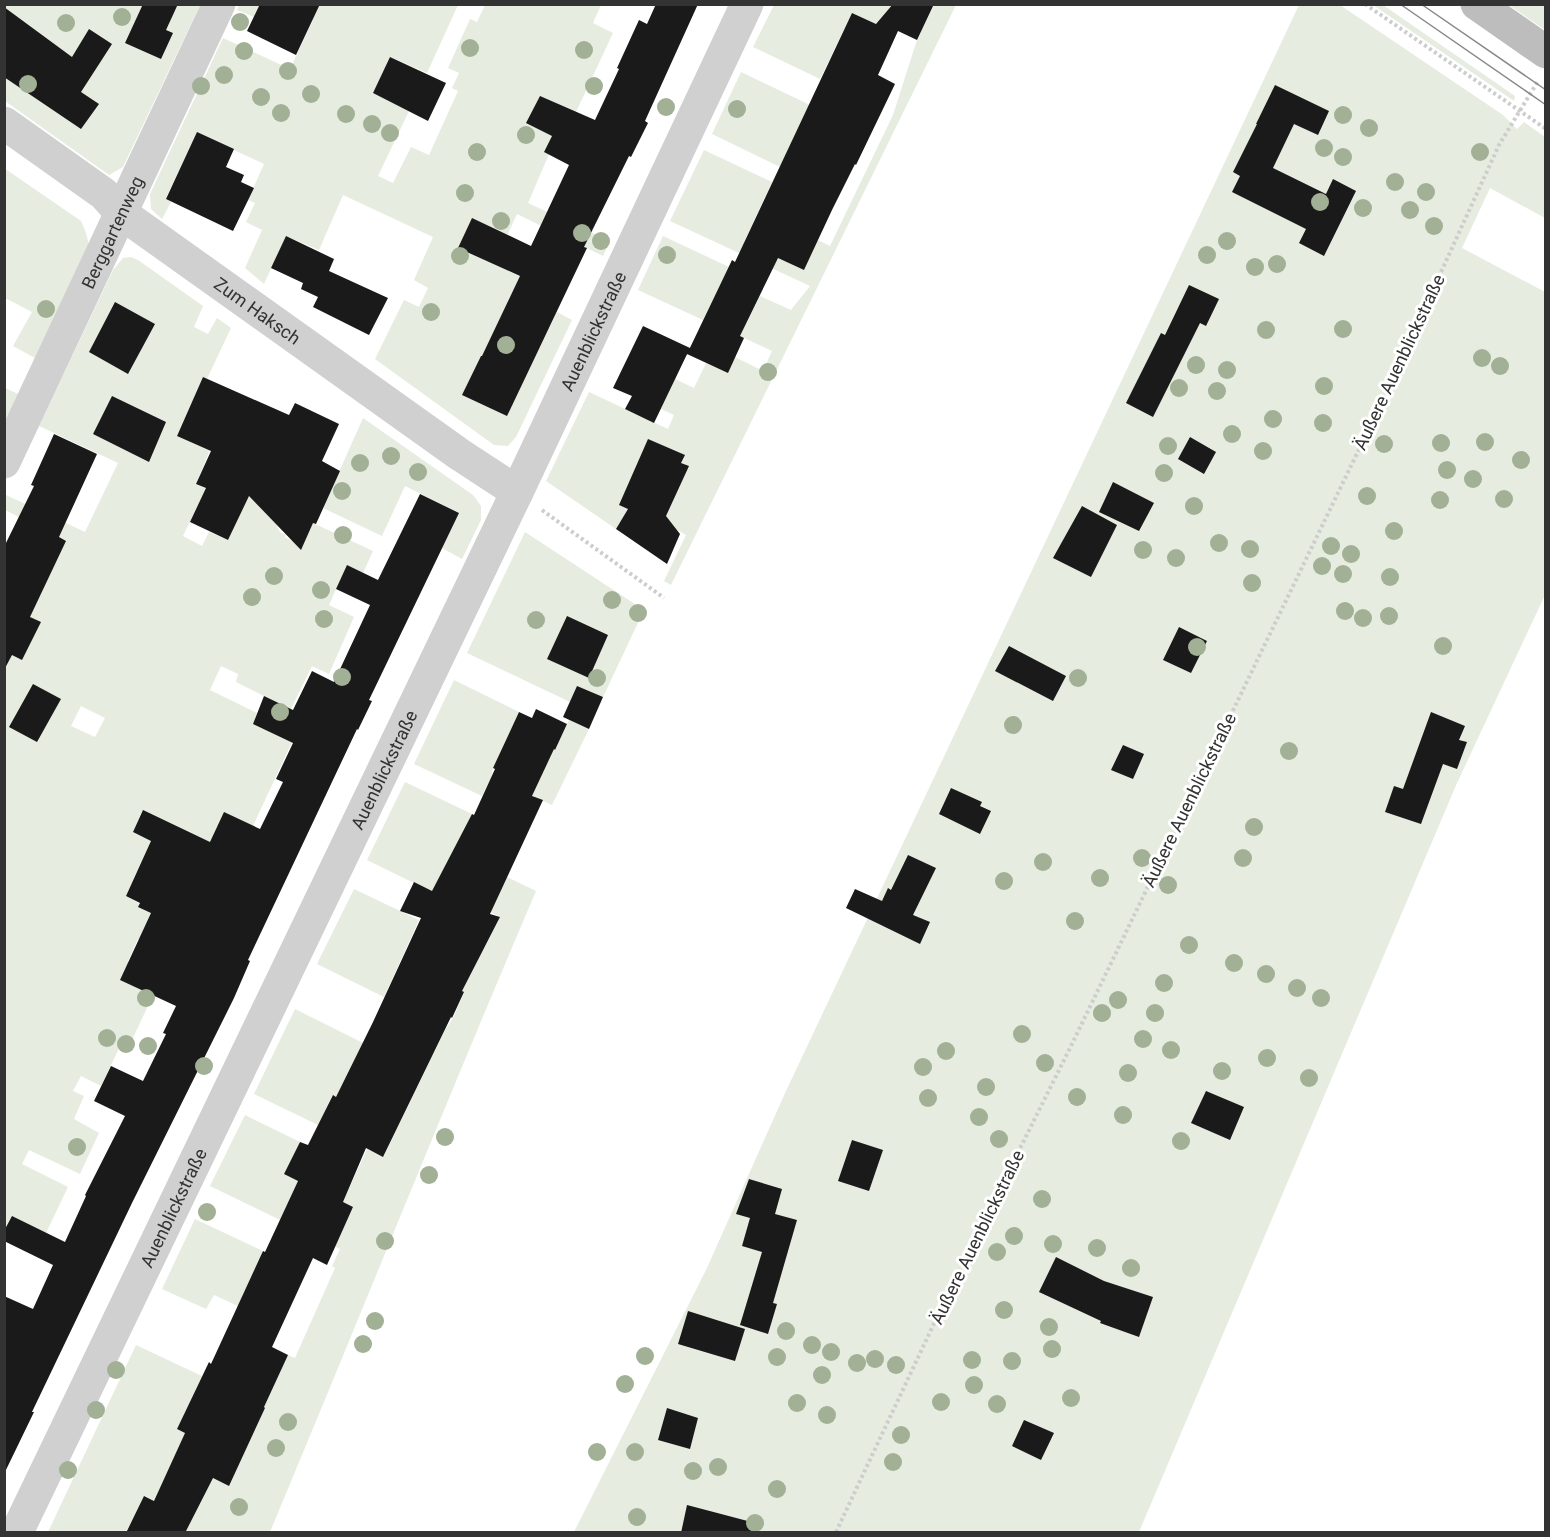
<svg xmlns="http://www.w3.org/2000/svg" width="1550" height="1537" font-family="Roboto,sans-serif">
	<style>
		.green { fill: #e6ecdf; fill-rule: evenodd }
		.building { fill: #1a1a1a }
		.lines { fill: none; stroke-linecap: round; stroke-linejoin: round }
		.path { stroke: #cdcdcd; stroke-width: 4; stroke-dasharray: 3 3; stroke-linecap: butt }
		.street { stroke: #d0d0d0; stroke-width: 33 }
		.secondary { stroke: #bdbdbd; stroke-width: 33 }
		.tram { stroke: #888; stroke-width: 1.5 }
		.tree { fill: #a2b095 }
		.labels { text-anchor: middle; dominant-baseline: central; stroke-width: 6; stroke-linejoin: round; paint-order: stroke }
		.street-label { font-size: 18px; fill: #333; stroke: #fff }
	</style>
	<rect width="100%" height="100%" fill="#fff"/>
	<path class="green" d="M160,4L175,11L178,5H200L123,167L109,175L5,101V5Z
		M239,5V4L260,5L254,17L237,10Z
		M282,5H458L427,73L391,57L373,93L409,111L378,176L393,183L411,147L429,155L458,91L452,88L459,73L448,68L470,19L477,22L485,5H601L593,23L613,33L576,112L552,136L544,151L549,154L528,203L610,241L603,256L517,214L494,264L539,286L533,299L513,290L496,327L540,347L557,312L572,320L516,437L508,446L494,445L375,359L404,300L419,307L428,288L414,280L433,237L343,195L319,250L286,236L264,284L245,268L262,230L246,222L255,203L248,200L264,164L197,133L166,198L171,202L162,219L151,209L150,194L223,38L290,69L313,20Z
		M774,5H894L876,24L852,13L820,79L753,47Z
		M934,5H956L671,585L664,581L686,535L663,522L688,466L681,463L685,456L619,505L629,509L616,529L546,481L589,392L668,429L674,415L661,409L675,379L694,388L706,363L728,372L735,357L763,371L772,351L740,336L760,296L791,310L810,286L670,221L704,150L772,182L744,242L804,270L818,240L830,246L893,115L917,40Z
		M1299,5H1340L1503,115L1517,129L1524,122L1545,137V218L1490,188L1462,248L1545,292V595L1457,783L1139,1532H574L706,1270L786,1091Z
		M1373,5H1383L1515,96L1514,101Z
		M1509,5H1545V30Z
		M741,72L810,105L780,167L712,134Z
		M4,168L81,221L86,233L89,245L35,358L13,346L32,312L5,298Z
		M663,236L729,267L703,320L638,290Z
		M131,257L138,260L203,306L194,327L208,334L217,318L231,328L207,379L203,377L177,435L210,450L196,484L225,497L219,509L200,501L183,536L202,546L209,532L228,540L267,456L276,524L280,532L286,535L285,537L302,547L313,523L373,551L363,573L347,565L329,605L354,617L329,674L312,666L289,713L264,696L236,682L238,674L221,666L210,690L257,713L253,724L292,742L253,826L210,842L142,811L133,832L174,852L154,878L137,871L126,896L174,924L158,948L138,939L128,961L153,995L132,1040L124,1038L101,1086L81,1076L73,1091L84,1096L74,1119L99,1133L80,1174L29,1150L22,1164L68,1187L46,1233L5,1231V592L35,606L66,541L5,510L6,495L85,532L118,463L39,426L113,270L123,258ZM112,396L149,462L93,434ZM81,706L105,718L95,737L71,726Z
		M5,388L18,394L5,422Z
		M363,418L473,495L481,506V520L462,559L442,548L459,513L405,486L382,536L323,508Z
		M525,532L644,610L603,697L570,702L467,653Z
		M454,680L519,712L493,768L491,778L482,796L414,764Z
		M569,720L589,729L552,805L532,796L544,769L542,745L555,750Z
		M405,782L472,814L432,892L367,860Z
		M507,877L536,891C445,1104 359,1319 270,1532H185L191,1519L145,1496L126,1532H48L136,1345L202,1376L177,1429L185,1433L174,1459L229,1486L265,1408L245,1399L288,1355L295,1358L335,1268L332,1266L340,1249L324,1241L346,1222L353,1208L343,1202L367,1149L384,1156L445,1030L453,1018L464,993L445,983L465,940L484,949L500,917L481,907Z
		M354,889L419,920L384,997L317,964Z
		M295,1009L363,1043L336,1097L332,1096L318,1125L254,1094Z
		M245,1115L300,1142L284,1174L298,1181L280,1220L210,1186Z
		M195,1219L263,1251L238,1306L214,1295L206,1309L162,1289Z"/>
	<path class="building" d="M143,4H178L166,30L173,33L161,59L125,43Z
		M260,4H320L296,55L247,31Z
		M656,4H698L645,121L648,123L631,157L629,156L584,247L587,248L507,416L462,395L481,356H482L520,276L458,248L472,218L531,246L569,165L544,152L552,136L526,123L540,96L595,120L619,69L617,68L639,20L647,24Z
		M893,4H934L917,40L898,31L878,75L895,84L856,165L855,164L832,210L804,270L778,258L740,336L744,338L728,373L687,354L732,260L735,262L852,13L876,24Z
		M4,7L72,57L89,29L112,44L81,92L99,104L81,129L4,77Z
		M390,57L446,83L428,121L373,93Z
		M1275,85L1329,111L1318,135L1294,124L1273,168L1326,194L1333,179L1356,191L1324,256L1299,243L1306,229L1232,192L1240,176L1233,172L1257,124H1256Z
		M197,132L234,149L226,167L244,175L241,182L254,188L233,231L166,199Z
		M286,236L334,259L329,271L388,298L369,335L313,307L318,297L301,289L303,283L271,268Z
		M1189,285L1219,299L1206,326L1200,323L1153,417L1126,403L1161,333L1165,335Z
		M115,302L155,324L128,374L89,352Z
		M643,326L690,348L654,423L625,409L632,396L613,388Z
		M203,377L289,415L295,403L339,424L322,461L340,471L316,524L313,523L301,550L249,496L228,540L190,522L206,488L196,484L211,451L177,436Z
		M112,396L166,422L149,462L93,434Z
		M54,434L97,454L59,537L66,541L30,617L41,622L22,660L12,655L4,670V547L34,486L31,485Z
		M1190,437L1216,452L1204,474L1178,459Z
		M648,439L685,455L681,463L689,466L666,516L680,534L667,564L616,529L628,509L619,505Z
		M1113,482L1154,503L1139,531L1099,512Z
		M420,494L459,513L369,700L372,701L358,730L357,729L248,960L250,961L234,998L132,1203L32,1412H34L4,1474V1296L33,1309L53,1265L4,1241V1231L12,1216L65,1242L86,1196L85,1195L125,1116L94,1101L111,1066L143,1081L166,1034L163,1033L176,1006L120,980L151,913L138,907L140,903L126,896L151,841L133,832L143,810L210,842L224,812L260,829L283,782L276,779L293,743L253,724L264,696L293,710L312,671L334,682L370,605L336,589L347,565L378,580Z
		M1082,506L1117,525L1091,577L1053,558Z
		M567,616L608,635L589,678L547,659Z
		M1179,627L1207,641L1191,673L1163,660Z
		M1009,646L1066,676L1053,701L995,671Z
		M33,684L61,699L37,742L9,727Z
		M577,686L603,697L589,729L563,717Z
		M536,709L567,724L555,750L554,749L532,796L543,800L490,914L500,917L462,991L464,992L452,1018L451,1017L383,1157L366,1148L343,1202L353,1207L327,1265L313,1258L272,1347L288,1355L264,1407L265,1408L229,1486L213,1478L185,1533H126L144,1496L154,1501L185,1433L177,1429L209,1362L211,1364L263,1251L265,1252L298,1181L284,1174L300,1142L308,1145L333,1095L336,1097L373,1022L421,918L400,911L414,882L432,891L472,814L474,815L495,769L493,768L519,712L532,718Z
		M1431,712L1465,726L1459,740L1467,742L1457,769L1443,764L1421,824L1385,812L1394,786L1403,789Z
		M1123,745L1144,754L1133,779L1111,770Z
		M951,788L982,802L980,806L991,811L980,834L939,814Z
		M908,855L936,868L913,915L930,922L920,944L846,908L855,889L882,901L888,888L891,890Z
		M1206,1091L1244,1107L1230,1140L1191,1123Z
		M852,1140L883,1150L869,1191L838,1181Z
		M749,1179L782,1189L775,1214L797,1220L773,1303L777,1304L768,1334L740,1325L762,1252L742,1246L750,1218L736,1214Z
		M1056,1257L1104,1281L1153,1297L1139,1337L1100,1323L1101,1321L1039,1292Z
		M688,1311L745,1329L735,1361L678,1344Z
		M667,1408L698,1418L690,1449L658,1440Z
		M1024,1420L1054,1433L1041,1460L1012,1446Z
		M687,1505L759,1524L758,1533H681Z"/>
	<g class="lines">
		<path class="path" d="M1365,4L1546,129
			M542,510L664,598
			M836,1532L954,1281L1072,1044L1378,410L1499,145L1538,81"/>
		<g class="street">
			<path id="s1" d="M4,123L104,194L121,213L459,454L517,492"/>
			<path id="s2" d="M4,462L219,4"/>
			<path id="s3" d="M17,1532L517,492L747,4"/>
		</g>
		<path class="secondary" d="M1477,4L1546,52"/>
		<path class="tram" d="M1400,4L1546,105
			M1421,4L1546,90"/>
	</g>
	<g class="tree">
		<circle cx="122" cy="17" r="9"/>
		<circle cx="240" cy="22" r="9"/>
		<circle cx="66" cy="23" r="9"/>
		<circle cx="470" cy="48" r="9"/>
		<circle cx="584" cy="50" r="9"/>
		<circle cx="244" cy="51" r="9"/>
		<circle cx="288" cy="71" r="9"/>
		<circle cx="224" cy="75" r="9"/>
		<circle cx="28" cy="84" r="9"/>
		<circle cx="201" cy="86" r="9"/>
		<circle cx="594" cy="86" r="9"/>
		<circle cx="311" cy="94" r="9"/>
		<circle cx="261" cy="97" r="9"/>
		<circle cx="666" cy="107" r="9"/>
		<circle cx="737" cy="109" r="9"/>
		<circle cx="281" cy="113" r="9"/>
		<circle cx="346" cy="114" r="9"/>
		<circle cx="1343" cy="115" r="9"/>
		<circle cx="372" cy="124" r="9"/>
		<circle cx="1369" cy="128" r="9"/>
		<circle cx="390" cy="133" r="9"/>
		<circle cx="526" cy="135" r="9"/>
		<circle cx="1324" cy="148" r="9"/>
		<circle cx="477" cy="152" r="9"/>
		<circle cx="1480" cy="152" r="9"/>
		<circle cx="1343" cy="157" r="9"/>
		<circle cx="1395" cy="182" r="9"/>
		<circle cx="1426" cy="192" r="9"/>
		<circle cx="465" cy="193" r="9"/>
		<circle cx="1320" cy="202" r="9"/>
		<circle cx="1363" cy="208" r="9"/>
		<circle cx="1410" cy="210" r="9"/>
		<circle cx="501" cy="221" r="9"/>
		<circle cx="1434" cy="226" r="9"/>
		<circle cx="582" cy="233" r="9"/>
		<circle cx="601" cy="241" r="9"/>
		<circle cx="1227" cy="241" r="9"/>
		<circle cx="667" cy="255" r="9"/>
		<circle cx="1207" cy="255" r="9"/>
		<circle cx="460" cy="256" r="9"/>
		<circle cx="1277" cy="264" r="9"/>
		<circle cx="1255" cy="267" r="9"/>
		<circle cx="46" cy="309" r="9"/>
		<circle cx="431" cy="312" r="9"/>
		<circle cx="1343" cy="329" r="9"/>
		<circle cx="1266" cy="330" r="9"/>
		<circle cx="506" cy="345" r="9"/>
		<circle cx="1482" cy="358" r="9"/>
		<circle cx="1196" cy="365" r="9"/>
		<circle cx="1500" cy="366" r="9"/>
		<circle cx="1227" cy="370" r="9"/>
		<circle cx="768" cy="372" r="9"/>
		<circle cx="1324" cy="386" r="9"/>
		<circle cx="1179" cy="388" r="9"/>
		<circle cx="1217" cy="391" r="9"/>
		<circle cx="1273" cy="419" r="9"/>
		<circle cx="1323" cy="423" r="9"/>
		<circle cx="1232" cy="434" r="9"/>
		<circle cx="1485" cy="442" r="9"/>
		<circle cx="1441" cy="443" r="9"/>
		<circle cx="1384" cy="444" r="9"/>
		<circle cx="1168" cy="446" r="9"/>
		<circle cx="1263" cy="451" r="9"/>
		<circle cx="391" cy="456" r="9"/>
		<circle cx="1521" cy="460" r="9"/>
		<circle cx="360" cy="463" r="9"/>
		<circle cx="1447" cy="470" r="9"/>
		<circle cx="418" cy="472" r="9"/>
		<circle cx="1164" cy="473" r="9"/>
		<circle cx="1473" cy="479" r="9"/>
		<circle cx="342" cy="491" r="9"/>
		<circle cx="1367" cy="496" r="9"/>
		<circle cx="1504" cy="499" r="9"/>
		<circle cx="1440" cy="500" r="9"/>
		<circle cx="1194" cy="506" r="9"/>
		<circle cx="1394" cy="531" r="9"/>
		<circle cx="343" cy="535" r="9"/>
		<circle cx="1219" cy="543" r="9"/>
		<circle cx="1331" cy="546" r="9"/>
		<circle cx="1250" cy="549" r="9"/>
		<circle cx="1143" cy="550" r="9"/>
		<circle cx="1351" cy="554" r="9"/>
		<circle cx="1176" cy="558" r="9"/>
		<circle cx="1322" cy="566" r="9"/>
		<circle cx="1343" cy="574" r="9"/>
		<circle cx="274" cy="576" r="9"/>
		<circle cx="1390" cy="577" r="9"/>
		<circle cx="1252" cy="583" r="9"/>
		<circle cx="321" cy="590" r="9"/>
		<circle cx="252" cy="597" r="9"/>
		<circle cx="612" cy="600" r="9"/>
		<circle cx="1345" cy="611" r="9"/>
		<circle cx="638" cy="613" r="9"/>
		<circle cx="1389" cy="616" r="9"/>
		<circle cx="1363" cy="618" r="9"/>
		<circle cx="324" cy="619" r="9"/>
		<circle cx="536" cy="620" r="9"/>
		<circle cx="1443" cy="646" r="9"/>
		<circle cx="1197" cy="647" r="9"/>
		<circle cx="342" cy="677" r="9"/>
		<circle cx="597" cy="678" r="9"/>
		<circle cx="1078" cy="678" r="9"/>
		<circle cx="280" cy="712" r="9"/>
		<circle cx="1013" cy="725" r="9"/>
		<circle cx="1289" cy="751" r="9"/>
		<circle cx="1254" cy="827" r="9"/>
		<circle cx="1142" cy="858" r="9"/>
		<circle cx="1243" cy="858" r="9"/>
		<circle cx="1043" cy="862" r="9"/>
		<circle cx="1100" cy="878" r="9"/>
		<circle cx="1004" cy="881" r="9"/>
		<circle cx="1168" cy="885" r="9"/>
		<circle cx="1075" cy="921" r="9"/>
		<circle cx="1189" cy="945" r="9"/>
		<circle cx="1234" cy="963" r="9"/>
		<circle cx="1266" cy="974" r="9"/>
		<circle cx="1164" cy="983" r="9"/>
		<circle cx="1297" cy="988" r="9"/>
		<circle cx="146" cy="998" r="9"/>
		<circle cx="1321" cy="998" r="9"/>
		<circle cx="1118" cy="1000" r="9"/>
		<circle cx="1102" cy="1013" r="9"/>
		<circle cx="1155" cy="1013" r="9"/>
		<circle cx="1022" cy="1034" r="9"/>
		<circle cx="107" cy="1038" r="9"/>
		<circle cx="1143" cy="1039" r="9"/>
		<circle cx="126" cy="1044" r="9"/>
		<circle cx="148" cy="1046" r="9"/>
		<circle cx="1171" cy="1050" r="9"/>
		<circle cx="946" cy="1051" r="9"/>
		<circle cx="1267" cy="1058" r="9"/>
		<circle cx="1045" cy="1063" r="9"/>
		<circle cx="204" cy="1066" r="9"/>
		<circle cx="923" cy="1067" r="9"/>
		<circle cx="1222" cy="1071" r="9"/>
		<circle cx="1128" cy="1073" r="9"/>
		<circle cx="1309" cy="1078" r="9"/>
		<circle cx="986" cy="1087" r="9"/>
		<circle cx="1077" cy="1097" r="9"/>
		<circle cx="928" cy="1098" r="9"/>
		<circle cx="1123" cy="1115" r="9"/>
		<circle cx="979" cy="1117" r="9"/>
		<circle cx="445" cy="1137" r="9"/>
		<circle cx="999" cy="1139" r="9"/>
		<circle cx="1181" cy="1141" r="9"/>
		<circle cx="77" cy="1147" r="9"/>
		<circle cx="429" cy="1175" r="9"/>
		<circle cx="1042" cy="1199" r="9"/>
		<circle cx="207" cy="1212" r="9"/>
		<circle cx="1014" cy="1236" r="9"/>
		<circle cx="385" cy="1241" r="9"/>
		<circle cx="1053" cy="1244" r="9"/>
		<circle cx="1097" cy="1248" r="9"/>
		<circle cx="997" cy="1252" r="9"/>
		<circle cx="1131" cy="1268" r="9"/>
		<circle cx="1004" cy="1310" r="9"/>
		<circle cx="375" cy="1321" r="9"/>
		<circle cx="1049" cy="1327" r="9"/>
		<circle cx="786" cy="1331" r="9"/>
		<circle cx="363" cy="1344" r="9"/>
		<circle cx="812" cy="1345" r="9"/>
		<circle cx="1052" cy="1349" r="9"/>
		<circle cx="831" cy="1352" r="9"/>
		<circle cx="645" cy="1356" r="9"/>
		<circle cx="777" cy="1357" r="9"/>
		<circle cx="875" cy="1359" r="9"/>
		<circle cx="972" cy="1360" r="9"/>
		<circle cx="1012" cy="1361" r="9"/>
		<circle cx="857" cy="1363" r="9"/>
		<circle cx="896" cy="1365" r="9"/>
		<circle cx="116" cy="1370" r="9"/>
		<circle cx="822" cy="1375" r="9"/>
		<circle cx="625" cy="1384" r="9"/>
		<circle cx="974" cy="1385" r="9"/>
		<circle cx="1071" cy="1398" r="9"/>
		<circle cx="941" cy="1402" r="9"/>
		<circle cx="797" cy="1403" r="9"/>
		<circle cx="997" cy="1404" r="9"/>
		<circle cx="96" cy="1410" r="9"/>
		<circle cx="827" cy="1415" r="9"/>
		<circle cx="288" cy="1422" r="9"/>
		<circle cx="901" cy="1435" r="9"/>
		<circle cx="276" cy="1448" r="9"/>
		<circle cx="597" cy="1452" r="9"/>
		<circle cx="635" cy="1452" r="9"/>
		<circle cx="893" cy="1462" r="9"/>
		<circle cx="718" cy="1467" r="9"/>
		<circle cx="68" cy="1470" r="9"/>
		<circle cx="693" cy="1471" r="9"/>
		<circle cx="777" cy="1489" r="9"/>
		<circle cx="239" cy="1507" r="9"/>
		<circle cx="637" cy="1517" r="9"/>
		<circle cx="755" cy="1523" r="9"/>
	</g>
	<g class="labels">
		<g class="street-label">
			<text stroke="none"><textPath href="#s2" startOffset="254">Berggartenweg</textPath></text>
			<text stroke="none"><textPath href="#s1" startOffset="316">Zum Haksch</textPath></text>
			<text stroke="none"><textPath href="#s3" startOffset="1332">Auenblickstraße</textPath></text>
			<text transform="translate(1399 362) rotate(-65)">Äußere Auenblickstraße</text>
			<text stroke="none"><textPath href="#s3" startOffset="846">Auenblickstraße</textPath></text>
			<text transform="translate(1189 800) rotate(-64)">Äußere Auenblickstraße</text>
			<text stroke="none"><textPath href="#s3" startOffset="360">Auenblickstraße</textPath></text>
			<text transform="translate(977 1237) rotate(-64)">Äußere Auenblickstraße</text>
		</g>
	</g>
	<rect width="1550" height="1537" fill="none" stroke="#333333" stroke-width="12"/>
</svg>
